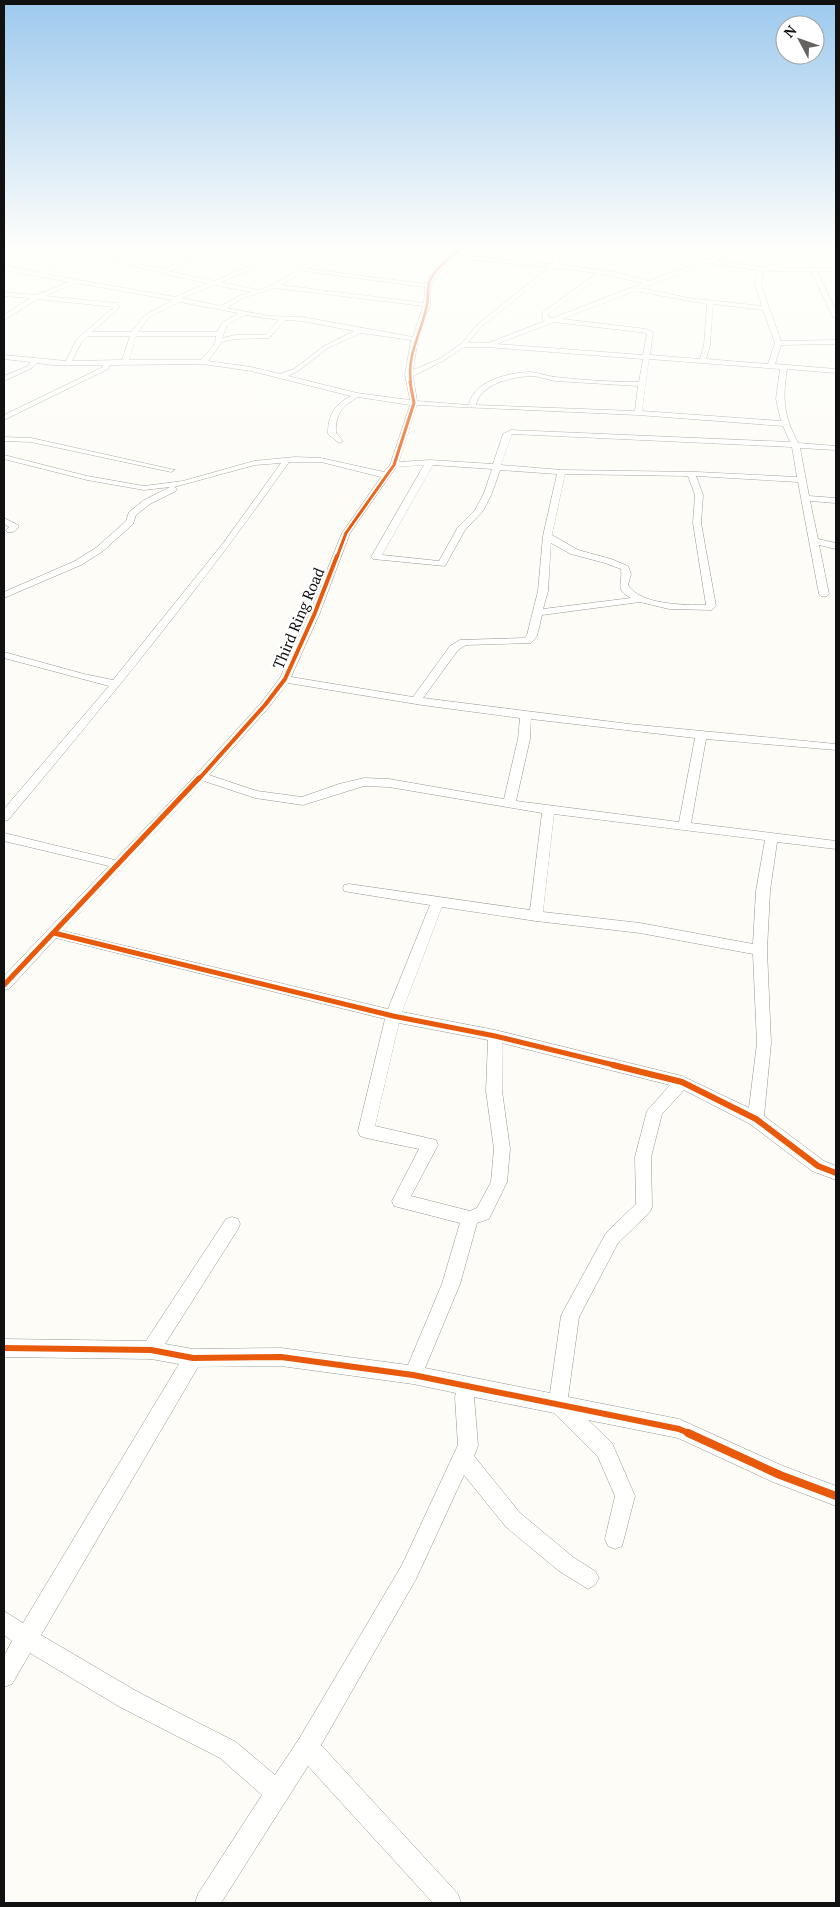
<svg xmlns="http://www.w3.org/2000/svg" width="840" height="1907" font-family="'PT Serif',serif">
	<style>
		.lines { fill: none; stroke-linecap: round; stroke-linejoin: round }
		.minor-casing { stroke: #979795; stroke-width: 1 }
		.minor { fill: #fffffe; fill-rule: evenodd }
		.cycleway-far5-casing { stroke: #fff; stroke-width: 4 }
		.cycleway-far4-casing { stroke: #fff; stroke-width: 5 }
		.cycleway-far3-casing { stroke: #fff; stroke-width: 6 }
		.cycleway-far2-casing { stroke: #fff; stroke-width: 8 }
		.cycleway-far1-casing { stroke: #fff; stroke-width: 9 }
		.cycleway-casing { stroke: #fff; stroke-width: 11 }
		.cycleway-far5 { stroke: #e8590c; stroke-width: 2.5 }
		.cycleway-far4 { stroke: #e8590c; stroke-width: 3 }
		.cycleway-far3 { stroke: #e8590c; stroke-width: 4 }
		.cycleway-far2 { stroke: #e8590c; stroke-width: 5 }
		.cycleway-far1 { stroke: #e8590c; stroke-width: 6 }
		.cycleway { stroke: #e8590c; stroke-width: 8 }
		.labels { text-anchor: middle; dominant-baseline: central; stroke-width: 5; stroke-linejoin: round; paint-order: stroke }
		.far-street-label { font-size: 15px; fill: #111; stroke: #fff }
	</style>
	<rect width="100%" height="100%" fill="#fdfcf7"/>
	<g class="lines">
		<defs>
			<path id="minor" d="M28,248H36L4,261V257Z
				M87,248H94L89,251L133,262L171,248H179L139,264L162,269L219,248H227L168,271L214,281L245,268L282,248H289L249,270L221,282L258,290L273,285L335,248H342L308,269L426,284L431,274L448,257L403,248H415L451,254L458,248H464L457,255L552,264L555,255L547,248H553L561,255L558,264L615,272L649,281L738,248H746L715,260L760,267L836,268V272L817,271L836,311V319L833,317L811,271H763L761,285L781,341L836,340V344L781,345L775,364L836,369V373L787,369C782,400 784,416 798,443L836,446V450L800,448L809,496L836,498V503L810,501L818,539L836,543V549L819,545L829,594L827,596H821L819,594L798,482L696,476L703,495L701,523L716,606L712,610L669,609L640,602L542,615L537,636L531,643L466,645L458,650L423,698L629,724L836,744V750L706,739L691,823L836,841V849L777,842L770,891L767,950L771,1043L764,1116L824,1161L836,1166V1180L812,1171L750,1124L684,1090L662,1114L651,1157L652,1207L650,1212L618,1243L579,1317L568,1397L679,1419L783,1466L836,1486V1506L773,1482L678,1438L588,1420L612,1443L635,1496L622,1546L615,1549L608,1546L605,1539L615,1496L598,1457L554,1413L474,1397L478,1446L474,1456L520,1513L573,1557L595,1571L599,1578L595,1585L588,1589L559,1571L506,1527L464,1475L416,1579L321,1745L458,1894L461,1903H433L308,1766L221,1903H195L198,1894L262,1795L220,1758L120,1707L30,1653L12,1684L4,1687V1656L12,1641L4,1635V1611L23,1623L179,1364L151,1359L4,1357V1339L146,1341L226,1219L232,1217L238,1219L240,1224L238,1229L165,1344L193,1349L281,1348L408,1365L442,1284L460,1223L394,1206L392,1201L419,1149L366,1138L360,1136L358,1131L385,1019L56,938L9,989L4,990V976L109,866L4,841V833L115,860L192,779L261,703L280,678L309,615L342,533L381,477L321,462H289C202,586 106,703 8,820L4,821V809L109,686L4,658V652L84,674L113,680L224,542L281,463L255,465L174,487L177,489L176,491L150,504L136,515L133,524L103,551L81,565L4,598V592L75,561L97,547L126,521L129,512L144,500L170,487L144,490L87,480L4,459V455L87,476L144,486L183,481L254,461L295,457L321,458L384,472L390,465L410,405L358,397C342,406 335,414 336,433L343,441L339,443L328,434C328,415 334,405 351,396L251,371L203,364L110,365L108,369L4,420V415L103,367V365H52L37,363L32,368L4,381V376L28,366L30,362L4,359V355L66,361L77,339L114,307L38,299L4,320V315L30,298L4,296V292L36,295L69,282L4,270V266L38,272ZM84,254L191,280L208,283L175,297L45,274ZM454,258L549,267L477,325L461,344L439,359L413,370L418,339L430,305L431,286L436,276ZM709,263L757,270L755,285L762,306L689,298L641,288ZM555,268L597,273L543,312L542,319L545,321L488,343H468L481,327ZM304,271L425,287L424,303L281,285ZM603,274L643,283L553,318L548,317V314ZM76,283L173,300L145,315L131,332H92L120,307L116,303L45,296ZM215,285L251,292L239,296L221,306L182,298ZM275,288L423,306L413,337L302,317L270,316L227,308L243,298ZM635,291L707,304L704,345L700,359L650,355L653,332L646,329L562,319ZM180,302L238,313L222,323L217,332H138L149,317ZM713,304L763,310L775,343L768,364L706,359L710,345ZM245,315L279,320L265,335H235L222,338L227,325ZM285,320L302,321L354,331L324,346L294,369L280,374L251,367L208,361L222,342L235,339L269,338ZM554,322L647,333L643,355L497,344ZM361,333L411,340L405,375L410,400L357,393L288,376L298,371L328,348ZM88,336H130L122,360L72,361L82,341ZM136,336H216L215,344L201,360H129ZM464,347H486L643,359L639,382C611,382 583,380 555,377C546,376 538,372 529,372C508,373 473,381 469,405L417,401L413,376L443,361ZM649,359L780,369L776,399L781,421L642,411ZM534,376L555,381L638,386L635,411L476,405C480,383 515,376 534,376ZM417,405L638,415L783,426L790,442L511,430L503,434L493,464L430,460L399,462ZM512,434L792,447L797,477L697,472L562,470L501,465ZM424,465L371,557L373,559L445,566L465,530L483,511L492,493L500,470L557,474L543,536L538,591L527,635L524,638L460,640L450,646L413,697L291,677L319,615L350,533L396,467ZM433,465L492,469L484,493L475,510L458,527L439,561L382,555ZM565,474L688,476L695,495L693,523L706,605C684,605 640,605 628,585L631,574L628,566L611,559L578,550L552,535ZM551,543L571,554L605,563L621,569C623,584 614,589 631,598L543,609L548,591ZM288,683L422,705L520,718L518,739L504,799L389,779L364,778L339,784L302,797L257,791L209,775L269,707ZM531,719L695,738L679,822L516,801L530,739ZM204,781L255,798L303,805L364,786L389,787L542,813L530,910L349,884L344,885L343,888L344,891L349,892L430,905L388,1009L63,931ZM554,814L765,840L756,891L753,944L640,923L543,912ZM442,907L536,921L640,933L753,954L757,1043L749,1108L682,1076L495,1030L402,1012ZM399,1023L488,1040L486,1091L494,1149L491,1182L477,1208L470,1211L411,1196L438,1145L436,1140L375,1126ZM502,1043L670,1085L647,1111L635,1157L636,1204L606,1233L564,1310L561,1316L550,1393L425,1368L460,1284L477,1223L489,1219L507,1182L510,1149L502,1091ZM281,1366L413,1384L456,1393L455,1397L458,1445L402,1565L299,1739L275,1775L236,1742L136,1691L41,1635L198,1367Z
				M799,248L836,251V255L802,250Z
				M4,437L31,438L175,470L171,472L31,442L4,441Z
				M4,518L18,525L19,527L13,532H7L6,530L9,527L4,524Z"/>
		</defs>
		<use href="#minor" class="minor-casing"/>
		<use href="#minor" class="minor"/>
		<defs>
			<path id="cycleway-far5" d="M411,383C406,356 422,331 427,305C429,294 426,284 433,275C440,265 452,256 461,248"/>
			<path id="cycleway-far4" d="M337,557L346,533L394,465L414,403L410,382"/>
			<path id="cycleway-far3" d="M198,780L265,705L285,679L314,615L337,556"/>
			<path id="cycleway-far2" d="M54,933L393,1016L495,1036L618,1066
				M4,985L199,778"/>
			<path id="cycleway-far1" d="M613,1065L682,1082L756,1119L818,1166L836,1173
				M4,1348L151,1350L193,1358L281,1357L413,1375L679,1429L691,1434"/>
			<path id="cycleway" d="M688,1433L780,1475L836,1496"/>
		</defs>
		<use href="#cycleway-far5" class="cycleway-far5-casing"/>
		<use href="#cycleway-far4" class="cycleway-far4-casing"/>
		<use href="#cycleway-far3" class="cycleway-far3-casing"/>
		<use href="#cycleway-far2" class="cycleway-far2-casing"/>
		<use href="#cycleway-far1" class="cycleway-far1-casing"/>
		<use href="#cycleway" class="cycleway-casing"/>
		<use href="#cycleway-far5" class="cycleway-far5"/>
		<use href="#cycleway-far4" class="cycleway-far4"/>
		<use href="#cycleway-far3" class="cycleway-far3"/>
		<use href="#cycleway-far2" class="cycleway-far2"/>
		<use href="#cycleway-far1" class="cycleway-far1"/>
		<use href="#cycleway" class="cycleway"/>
	</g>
	<linearGradient id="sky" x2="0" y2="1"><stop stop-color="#9dc9ee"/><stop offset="0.48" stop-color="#fefefb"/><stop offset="1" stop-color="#fefefb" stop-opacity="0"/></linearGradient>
	<rect width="840" height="515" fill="url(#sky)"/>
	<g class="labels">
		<g class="far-street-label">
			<text transform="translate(298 618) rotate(-67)">Third Ring Road</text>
		</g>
	</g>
	<rect width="840" height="1907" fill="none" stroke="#111111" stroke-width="10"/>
	<g transform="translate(800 40) rotate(311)"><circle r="24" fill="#ffffff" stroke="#a0a0a0"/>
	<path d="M0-4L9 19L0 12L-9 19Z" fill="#646362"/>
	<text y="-8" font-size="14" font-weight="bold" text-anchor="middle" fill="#111111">N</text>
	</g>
</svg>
